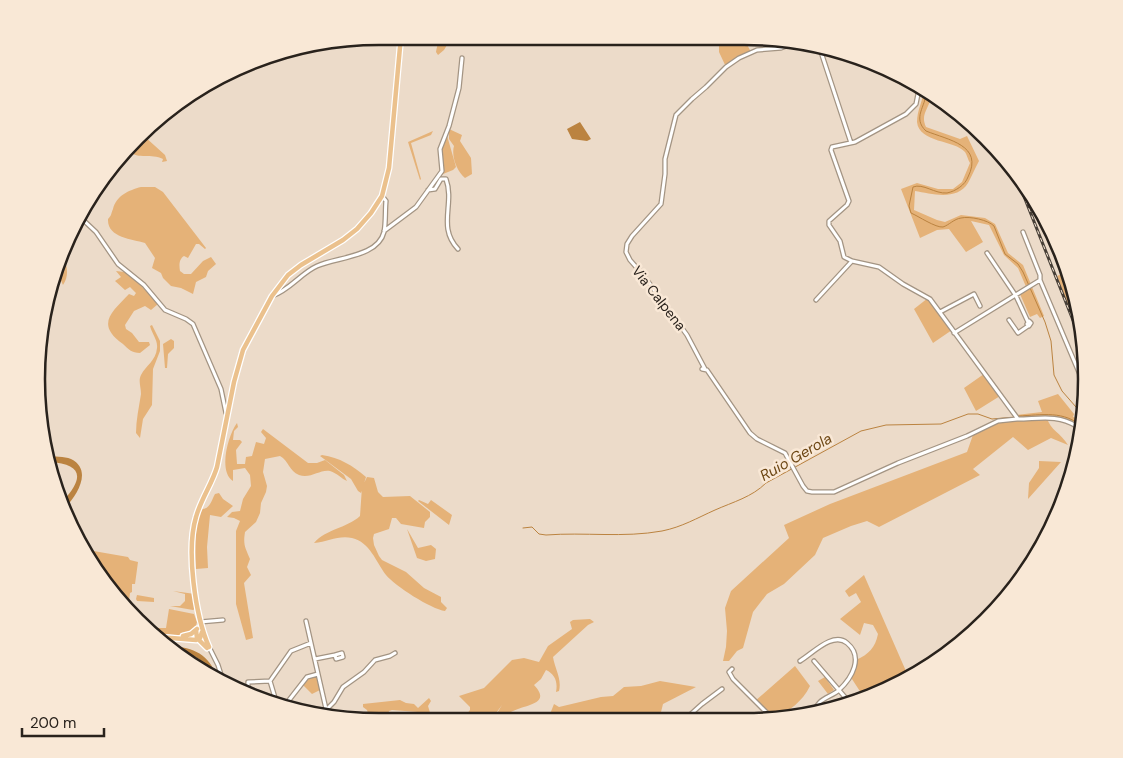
<svg xmlns="http://www.w3.org/2000/svg" width="1123" height="758" font-family="'DM Sans',sans-serif">
	<style>
		.green { fill: #e5b278 }
		.water { fill: #bb8340 }
		.lines { fill: none; stroke-linecap: round; stroke-linejoin: round }
		.stream { stroke: #bb8340; stroke-width: 1 }
		.canal { stroke: #bb8340; stroke-width: 3 }
		.minor-casing { stroke: #a39483; stroke-width: 5.5 }
		.major-casing { stroke: #fff; stroke-width: 7 }
		.minor { stroke: #fff; stroke-width: 3 }
		.major { stroke: #ebc18d; stroke-width: 4.5 }
		.rail-casing { stroke: #473f37; stroke-width: 3 }
		.rail { stroke: #f9e8d6; stroke-width: 1; stroke-dasharray: 4; stroke-linecap: butt }
		.labels { text-anchor: middle; dominant-baseline: central; stroke-width: 5; stroke-linejoin: round; paint-order: stroke }
		.street-label { font-size: 14px; fill: #29221c; stroke: #f9e8d6 }
		.water-label { font-size: 15px; font-style: italic; fill: #6c4613; stroke: #f9e8d6 }
		.rim { fill: none; stroke: #29221c; stroke-width: 2.5 }
	</style>
	<rect width="100%" height="100%" fill="#ecdbc9"/>
	<path class="green" d="M443,37L450,40L444,50L438,55L436,52C437,47 438,40 443,37Z
		M719,39H744L751,52L726,67L719,52Z
		M924,92L931,97C929,109 920,114 926,127L960,139L967,136L979,161C975,168 972,176 968,183C957,201 932,194 915,191L914,210L937,220L945,222L961,215L985,218L995,224L1008,253L1023,265L1044,316L1040,318L1037,314L1030,317L1020,294L1027,289L1018,268L1004,255L989,225L971,221L983,242L966,252L949,229L937,230L920,238L901,189L917,183L938,189H953L962,182L970,163C968,160 967,155 965,152C955,140 919,143 917,122C917,111 922,102 924,92Z
		M449,129L462,135L460,141L471,158L472,174L465,178C457,172 451,156 454,146L449,139Z
		M433,131L431,135L411,143L421,179L420,180L408,142Z
		M446,132L456,167L453,170L443,174L430,188L441,172L440,150Z
		M144,136L165,155L167,161L162,162L163,159C151,153 139,160 128,151Z
		M141,187H155L163,192L206,248L205,249L199,244H196L188,258L184,256C179,259 179,265 180,271L184,274H191L203,261L211,257L216,264L208,271L206,277L196,282L193,294L181,288L171,286L163,278L161,273L152,268L155,258L145,243C132,239 107,238 108,219C112,215 111,213 113,209C116,196 129,190 141,187Z
		M61,253C67,263 70,275 63,285L57,272Z
		M116,271L124,272L133,277L158,304L151,310L145,306L134,311L125,325L126,329L132,333L139,342H149L150,345L140,353C132,353 128,349 123,344C95,324 112,312 129,294L134,296L136,293L130,287L125,290L115,281L121,277Z
		M1064,273L1081,321L1083,343L1057,276Z
		M928,298L952,330L933,343L914,309Z
		M152,325L160,341V351L153,369L152,405L143,419L140,438L136,433C136,420 139,407 141,394C141,387 138,381 141,375C146,365 156,361 157,348C158,340 152,334 150,326Z
		M171,339L174,341V348L168,354L167,368H165L163,344Z
		M984,374L1000,396L976,411L964,388Z
		M1058,394L1074,414L1073,417L1077,418L1075,426L1071,423L1047,418C1050,430 1061,433 1068,445L1051,438L1028,450L1013,437L973,469L980,475L879,527L867,521L851,526L823,538L815,555L784,584L767,594L753,612L743,648L737,651L729,661H723L726,647L727,631L725,608L731,591L789,538L784,525L830,504L967,452L974,432L991,424L1017,419L1015,415L1042,412L1038,401Z
		M237,423L238,427L234,431L233,440H240L242,442L236,450L237,464H245L246,457L252,456L256,442L264,444L266,438L261,432L263,429L308,463H317L325,460L344,475L347,481C342,479 337,473 330,471C320,469 311,479 299,475C289,471 289,461 280,456L265,459L263,472L267,486L266,492L261,503L260,513L256,522L245,532C243,545 245,547 250,559L247,567L251,575L244,583L253,638L246,640L236,604V531L240,521L234,518L227,517L232,512L240,511L243,499L251,486L250,475L245,468L233,470V481C218,472 228,435 237,423Z
		M322,455C340,458 352,465 366,477L361,493L358,491L351,479L320,456Z
		M1039,461L1061,462L1028,499L1029,483L1039,468Z
		M367,477L374,478L378,492L383,497L410,496L430,512V517L425,522L424,528L401,524L396,518H392L389,529L374,534L373,538L374,545L379,556L382,560L406,572L424,588L441,597V602L447,608L445,611C431,609 395,586 386,575C376,562 370,542 352,538C338,535 328,542 314,543C326,529 347,528 360,516L362,487Z
		M219,493L223,499L233,506L221,517L210,515L207,547L208,568L196,569C195,548 194,529 200,509C210,510 211,501 215,494Z
		M419,500L428,504L431,500L452,515L449,525L418,501Z
		M1061,509C1042,550 1012,600 977,629Z
		M407,529L418,548L431,545L436,549L435,559L426,561L417,558Z
		M82,549L128,557L130,560L138,562L135,584H132V592L130,593L128,610Z
		M864,575L909,678L875,696L865,699L850,676L856,660C869,654 875,648 878,634L873,625L864,623L860,635L840,619L861,602L856,593L849,597L845,591Z
		M173,591L195,594V609L193,610L170,606H180L185,601V594Z
		M137,595L154,598V602L137,601L136,599Z
		M169,609L194,614L197,622L195,629L185,636L153,633L140,624L148,628H166Z
		M590,619L594,622L588,625L553,657C555,669 562,679 559,691L556,692C558,682 555,674 546,670L541,679L534,685C555,707 517,704 507,715L508,720H493L502,705L491,720H456L466,715L470,710V707L459,696L484,688L512,660L524,658L539,662L548,646L572,629L570,622L573,620Z
		M795,666L810,686C802,702 790,710 774,719L770,717L755,701Z
		M317,675L320,690L312,694L303,685L309,677Z
		M825,677L834,690L828,694L818,681Z
		M660,681L696,687L663,704L660,716L671,721H624L625,719L619,713L604,717L603,721H578L550,714L554,704L559,707L601,697L613,696L624,687L641,686Z
		M429,698L431,701L428,706L432,719H420L421,716L418,712L392,710L389,711L388,715L379,719H370L367,710L363,707V704L400,700L406,703L414,704L418,708Z"/>
	<path class="water" d="M580,122L591,139L587,141L572,139L567,129Z
		M47,456C54,457 64,456 71,459C93,470 77,495 66,507L63,501C85,477 82,464 49,462Z
		M173,647C195,646 212,658 218,680C210,674 207,665 199,659C190,653 181,653 173,647Z"/>
	<g class="lines">
		<path class="stream" d="M926,93C926,106 912,118 926,131C948,140 984,145 968,177C965,185 956,191 947,193C935,194 923,183 913,187L909,206L911,213C918,216 936,228 943,227C949,225 954,219 961,218C970,216 988,220 994,226L1005,254L1018,264L1023,272L1045,322L1051,341L1054,375L1062,391L1083,415
			M1019,416C1041,415 1065,410 1082,427
			M523,528L532,527L539,534L546,535C584,532 624,538 662,531C682,527 697,518 715,510C733,502 752,497 766,483L861,431L886,425L941,424L968,414H978L992,419L1015,417"/>
		<path class="canal" d="M990,617L1052,526"/>
		<defs>
			<path id="minor" d="M820,49L851,143
				M919,89L916,104L906,114L855,142L832,147L831,150L849,201L847,205L829,221V225L840,241L844,257L852,261L879,267L903,284L930,299L1018,419C1038,419 1058,414 1076,426L1081,439
				M428,190L435,189L441,179H446C455,204 437,227 458,249
				M80,217L96,232L118,264L144,285L165,310L186,319L193,324L221,389L226,413
				M384,231L416,207L442,171L440,149L449,126L459,88L462,58
				M1023,232L1040,275V280L1086,389
				M987,253L1016,296L1028,322
				M272,296C290,290 301,273 317,266C337,257 378,257 384,232C386,222 385,211 386,201L382,196
				M816,300L852,261
				M940,312L974,294L980,306
				M1009,320L1018,333L1028,326
				M1029,321L1031,323L1029,326L1027,324Z
				M954,333L1040,280
				M702,369L707,370L750,433L757,439L785,453L803,486L807,491L812,492H834L898,463L967,436L998,421L1017,419
				M705,369L687,335L644,276L630,260L626,252L627,244L632,236L661,204L665,174V159L676,115L692,99L706,87L726,67L739,58L757,50L781,48L797,42
				M306,621L326,709
				M200,622L223,620
				M208,645L218,665L224,684
				M315,659L335,655L336,659L343,657L342,653L335,655
				M800,661C812,654 833,631 847,643C864,657 852,678 839,690C834,695 825,697 820,702C816,706 814,711 811,715
				M814,661L850,703
				M732,669L729,672L733,679L770,716V719
				M270,681L276,701
				M248,693V682L270,681L291,651L311,643
				M286,704L307,677L318,674
				M315,713L328,708L334,702L343,687L364,672L375,660L390,656L395,653
				M353,719L355,716
				M683,721L702,704L722,689"/>
			<path id="major" d="M1051,230L1080,312
				M196,630L197,638L207,648
				M183,636L191,634L197,629
				M159,637L196,640L200,638L202,632
				M209,647C195,615 186,550 196,517C201,499 212,484 217,467L234,382L243,350L272,296L288,275L301,265L343,240L357,229L371,213L382,196L389,168L401,36"/>
		</defs>
		<use href="#minor" class="minor-casing"/>
		<use href="#major" class="major-casing"/>
		<use href="#minor" class="minor"/>
		<use href="#major" class="major"/>
		<defs>
			<path id="rail" d="M1014,171L1084,348"/>
		</defs>
		<use href="#rail" class="rail-casing"/>
		<use href="#rail" class="rail"/>
	</g>
	<g class="labels">
		<g class="street-label">
			<text transform="translate(659 298) rotate(52)">Via Calpena</text>
		</g>
		<g class="water-label">
			<text transform="translate(796 457) rotate(-30)">Ruio Gerola</text>
		</g>
	</g>
	<path d="M0 0H1123V758H0ZM379 45H744A334 334 0 0 1 1078 379V379A334 334 0 0 1 744 713H379A334 334 0 0 1 45 379V379A334 334 0 0 1 379 45Z" fill="#f9e8d6" fill-rule="evenodd"/>
	<path class="rim" d="M379 45H744A334 334 0 0 1 1078 379V379A334 334 0 0 1 744 713H379A334 334 0 0 1 45 379V379A334 334 0 0 1 379 45Z"/>
	<path d="M22 728v8h82v-8" fill="none" stroke="#29221c" stroke-width="2.5"/>
	<text x="30" y="728" font-size="15" fill="#29221c" stroke="#f9e8d6" stroke-width="4" paint-order="stroke">200 m</text>
</svg>
